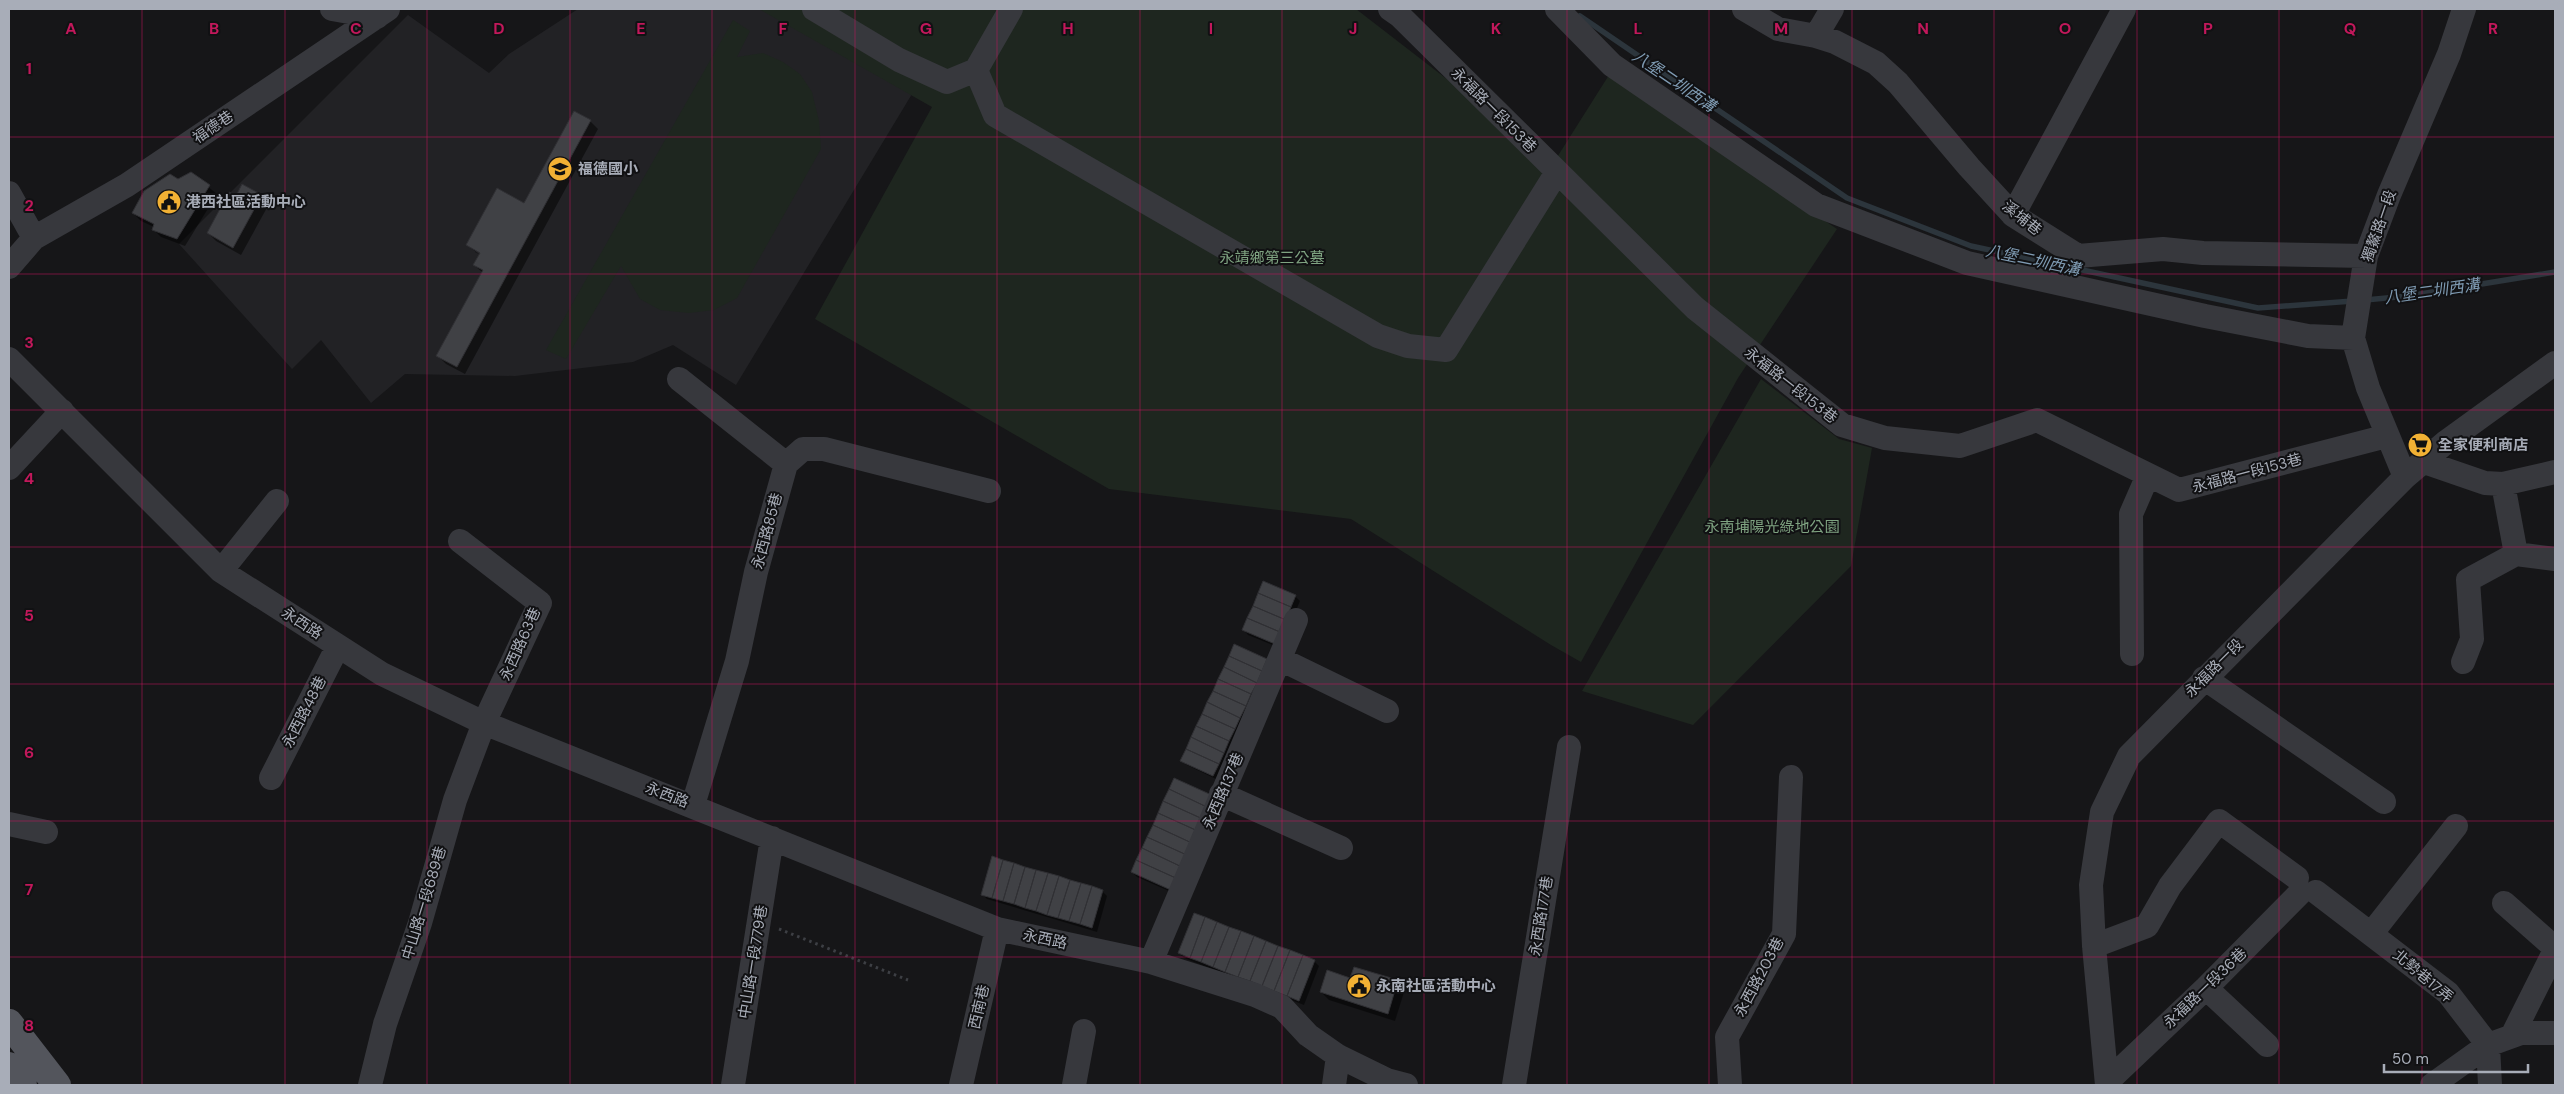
<svg xmlns="http://www.w3.org/2000/svg" width="2564" height="1094" font-family="'DM Sans','Noto Sans TC',sans-serif">
	<style>
		.built { fill: #222225 }
		.green { fill: #1e261f }
		.shadow { fill: #0007; fill-rule: evenodd }
		.lines { fill: none; stroke-linecap: round; stroke-linejoin: round }
		.stream { stroke: #2c353c; stroke-width: 5.5 }
		.building { fill: #404145; stroke: #303034 }
		.path { stroke: #3d3f44; stroke-width: 3; stroke-dasharray: 2.5 4; stroke-linecap: butt }
		.minor { stroke: #37383d; stroke-width: 24 }
		.major { stroke: #53555c; stroke-width: 28 }
		.grid { fill: none; stroke: #c2185b; stroke-width: 1; stroke-opacity: 0.55 }
		.labels { text-anchor: middle; dominant-baseline: central; stroke-width: 4; stroke-linejoin: round; paint-order: stroke }
		.street-label { font-size: 15px; fill: #a8adb8; stroke: #111113 }
		.poi-label { font-size: 15px; font-weight: bold; fill: #a8adb8; stroke: #111113; text-anchor: start }
		.park-label { font-size: 15px; fill: #7fa381; stroke: #111113 }
		.water-label { font-size: 16px; font-style: italic; fill: #7f9bb3; stroke: #111113 }
		.grid-label { font-size: 16px; text-anchor: middle; font-weight: bold; fill: #c2185b; stroke: #111113; stroke-width: 4; stroke-linejoin: round; paint-order: stroke }
	</style>
	<rect width="100%" height="100%" fill="#161618"/>
	<path class="built" d="M578,9H760L912,94L736,385L673,345L633,362L515,376L405,374L371,403L321,340L292,369L179,244L408,15L489,73L509,54Z"/>
	<path class="green" d="M759,9H1356L1554,162L1609,75L1837,229L1738,378L1581,662L1551,645L1351,519L1109,489L815,319L932,107Z
		M733,20L750,31L737,57L763,53L783,62L800,74L812,92L819,121L821,149L737,298L714,310L689,313L660,310L640,299L621,266L566,359L546,350Z
		M1761,379L1839,439L1872,448L1851,566L1693,725L1582,691Z"/>
	<path class="shadow" d="M574,113L590,121L598,129L465,374L446,364L438,356L483,273L474,265L480,255L467,245L524,204ZM475,249L486,255L484,257L475,252Z
		M191,173L217,194L185,246L161,237L153,229L154,227L141,221L133,213L178,180Z
		M243,186L262,196L269,204L241,255L216,241L208,233L236,198Z
		M1295,596L1300,601L1280,648L1248,635L1243,629Z
		M1267,660L1218,780L1187,765L1181,760Z
		M1175,779L1178,895L1137,877L1132,872Z
		M1102,891L1107,896L1097,932L987,899L982,894Z
		M1179,953L1314,961L1319,966L1304,1005L1184,958Z
		M1397,981L1405,989L1395,1021L1329,1000L1321,992Z"/>
	<g class="lines">
		<path class="stream" d="M1580,16L1847,198L1971,246L2258,308L2353,301
			M2365,300L2408,296L2555,272"/>
	</g>
	<path class="building" d="M574,111L591,120L457,367L436,356L483,270L473,265L480,253L466,245L497,188L524,203Z
		M191,172L210,185L177,239L152,230L154,224L132,213L144,191L170,174L178,179Z
		M242,184L262,195L233,248L207,233L229,192L236,196Z
		M1263,581L1296,595L1291,607L1258,593Z
		M1258,593L1291,607L1286,620L1253,606Z
		M1253,606L1286,620L1280,632L1247,618Z
		M1247,618L1280,632L1275,644L1242,630Z
		M1234,644L1267,659L1262,671L1229,656Z
		M1229,656L1262,671L1257,683L1224,667Z
		M1224,667L1257,683L1251,694L1218,679Z
		M1218,679L1251,694L1246,706L1213,691Z
		M1213,691L1246,706L1240,718L1207,702Z
		M1207,702L1240,718L1235,729L1202,714Z
		M1202,714L1235,729L1229,741L1196,726Z
		M1196,726L1229,741L1224,753L1191,737Z
		M1191,737L1224,753L1219,764L1186,749Z
		M1186,749L1219,764L1213,776L1180,761Z
		M1174,778L1216,797L1211,809L1169,789Z
		M1169,789L1211,809L1205,820L1163,801Z
		M1163,801L1205,820L1200,832L1158,813Z
		M1158,813L1200,832L1194,844L1153,825Z
		M1153,825L1194,844L1189,856L1147,837Z
		M1147,837L1189,856L1184,868L1142,848Z
		M1142,848L1184,868L1178,879L1136,860Z
		M992,856L1003,860L992,898L981,895Z
		M1003,860L1014,863L1003,901L992,898Z
		M1136,860L1178,879L1173,891L1131,872Z
		M1014,863L1025,867L1014,904L1003,901Z
		M1025,867L1036,870L1025,908L1014,904Z
		M1036,870L1048,873L1036,911L1025,908Z
		M1048,873L1059,876L1047,915L1036,911Z
		M1059,876L1070,880L1058,918L1047,915Z
		M1070,880L1081,883L1069,921L1058,918Z
		M1081,883L1092,886L1080,924L1069,921Z
		M1092,886L1103,890L1092,928L1080,924Z
		M1194,913L1205,917L1190,958L1178,953Z
		M1205,917L1217,922L1201,962L1190,958Z
		M1217,922L1229,927L1213,967L1201,962Z
		M1229,927L1241,931L1225,972L1213,967Z
		M1241,931L1254,936L1238,977L1225,972Z
		M1254,936L1266,941L1250,981L1238,977Z
		M1266,941L1278,946L1262,986L1250,981Z
		M1278,946L1290,950L1274,991L1262,986Z
		M1290,950L1303,955L1287,996L1274,991Z
		M1303,955L1315,960L1299,1001L1287,996Z
		M1354,967L1398,980L1388,1014L1320,992L1327,970L1350,978Z"/>
	<g class="lines">
		<path class="path" d="M779,929L908,980"/>
		<path class="minor" d="M332,9L377,17
			M814,9L899,60L947,82L976,70L1011,9
			M1390,9L1400,16L1695,308L1842,425L1885,438L1960,446L2037,420L2179,490L2387,436
			M1557,9L1612,65L1816,205L1967,263L2205,316L2308,336L2353,338
			M1744,9L1778,29L1816,36L1835,42L1876,63L1898,83L1969,167L2013,215L2078,256L2163,249L2203,253L2366,256
			M1816,36L1832,9
			M976,70L995,115L1378,336L1408,346L1446,350L1557,172
			M9,193L34,238
			M2013,215L2124,9
			M9,267L34,238L127,185L388,9
			M9,359L221,571L382,674L484,723L997,929L1151,962L1255,995L1282,1007L1308,1035L1338,1056L1387,1080L1406,1085
			M679,379L786,464
			M2424,462L2485,483L2503,484L2555,472
			M9,468L62,411
			M2405,477L2368,388L2353,338L2366,256L2389,195L2449,54L2464,9
			M2503,484L2516,554
			M221,571L277,501
			M2132,654L2131,514L2148,475
			M1280,659L1387,711
			M2463,662L2472,639L2468,580L2516,554L2555,559
			M2204,678L2384,802
			M271,778L338,646
			M1221,794L1341,848
			M693,805L737,661L756,572L786,464L803,449H824L989,491
			M9,824L46,832
			M2316,892L2448,993L2488,1045L2490,1085
			M2504,903L2555,948
			M2371,934L2456,826
			M2094,946L2147,926L2170,886L2219,821L2297,878
			M1151,962L1296,620
			M2206,988L2267,1045
			M2512,1036L2555,950
			M2107,1082L2206,988L2301,892
			M370,1085L385,1024L420,923L455,800L484,723L540,603L460,541
			M733,1085L772,838
			M961,1085L997,929
			M1074,1085L1084,1031
			M1334,1085L1338,1056
			M1514,1085L1569,747
			M1730,1085L1727,1037L1784,934L1791,777
			M2107,1085L2094,946L2091,885L2102,812L2129,756L2405,477L2446,442L2555,363
			M2432,1085L2488,1045L2521,1033H2555"/>
		<path class="major" d="M9,1023L57,1085
			M9,1066L23,1085"/>
	</g>
	<path class="grid" d="M142,9V1085M285,9V1085M427,9V1085M570,9V1085M712,9V1085M855,9V1085M997,9V1085M1140,9V1085M1282,9V1085M1424,9V1085M1567,9V1085M1709,9V1085M1852,9V1085M1994,9V1085M2137,9V1085M2279,9V1085M2422,9V1085M9,137H2555M9,274H2555M9,410H2555M9,547H2555M9,684H2555M9,821H2555M9,957H2555"/>
	<defs>
		<symbol id="school-disc" viewBox="-11 -11 22 22"><circle r="9.5" fill="#f2b134" stroke="#111113"/><path d="M0-5L7-2L0 1L-7-2ZM-4 1L0 2.5L4 1V4Q0 6-4 4Z" fill="#111"/></symbol>
		<symbol id="civic-disc" viewBox="-11 -11 22 22"><circle r="9.5" fill="#f2b134" stroke="#111113"/><path d="M-.6-6.5H3V-4.5H.6V-3L4-1V1h2V6H-6V1h2V-1L-.6-3ZM-1.2 2.5V6h2.4V2.5Z" fill="#111"/></symbol>
		<symbol id="supermarket-disc" viewBox="-11 -11 22 22"><circle r="9.5" fill="#f2b134" stroke="#111113"/><path d="M-6-5.5h2.5l.6 2H6L4.5 2H-2.5L-4.4-4H-6ZM-1.5 3.2a1.3 1.3 0 1 0 .1 0ZM3 3.2a1.3 1.3 0 1 0 .1 0Z" fill="#111"/></symbol>
	</defs>
	<g fill-rule="evenodd">
		<use href="#school-disc" x="546" y="155" width="28" height="28"/>
		<use href="#civic-disc" x="155" y="188" width="28" height="28"/>
		<use href="#supermarket-disc" x="2406" y="431" width="28" height="28"/>
		<use href="#civic-disc" x="1345" y="972" width="28" height="28"/>
	</g>
	<g class="labels">
		<g class="street-label">
			<text transform="translate(1494 110) rotate(45)">永福路一段153巷</text>
			<text transform="translate(213 127) rotate(-34)">福德巷</text>
			<text transform="translate(2022 218) rotate(39)">溪埔巷</text>
			<text transform="translate(2379 226) rotate(-71)">獨鰲路一段</text>
			<text transform="translate(1791 385) rotate(38)">永福路一段153巷</text>
			<text transform="translate(2247 473) rotate(-15)">永福路一段153巷</text>
			<text transform="translate(767 531) rotate(-75)">永西路85巷</text>
			<text transform="translate(302 623) rotate(33)">永西路</text>
			<text transform="translate(520 644) rotate(-66)">永西路63巷</text>
			<text transform="translate(2214 668) rotate(-45)">永福路一段</text>
			<text transform="translate(304 712) rotate(-63)">永西路48巷</text>
			<text transform="translate(1223 791) rotate(-67)">永西路137巷</text>
			<text transform="translate(667 795) rotate(21)">永西路</text>
			<text transform="translate(424 903) rotate(-73)">中山路一段689巷</text>
			<text transform="translate(1541 916) rotate(-81)">永西路177巷</text>
			<text transform="translate(1045 939) rotate(12)">永西路</text>
			<text transform="translate(753 962) rotate(-81)">中山路一段779巷</text>
			<text transform="translate(2423 976) rotate(40)">北勢巷17弄</text>
			<text transform="translate(1759 977) rotate(-62)">永西路203巷</text>
			<text transform="translate(2205 988) rotate(-44)">永福路一段36巷</text>
			<text transform="translate(979 1007) rotate(-77)">西南巷</text>
		</g>
		<g class="poi-label">
			<text x="578" y="169">福德國小</text>
			<text x="186" y="202">港西社區活動中心</text>
			<text x="2438" y="445">全家便利商店</text>
			<text x="1376" y="986">永南社區活動中心</text>
		</g>
		<g class="park-label">
			<text x="1272" y="258">永靖鄉第三公墓</text>
			<text x="1772" y="527">永南埔陽光綠地公園</text>
		</g>
		<g class="water-label">
			<text transform="translate(1674 81) rotate(34)">八堡二圳西溝</text>
			<text transform="translate(2033 260) rotate(12)">八堡二圳西溝</text>
			<text transform="translate(2432 291) rotate(-8)">八堡二圳西溝</text>
		</g>
	</g>
	<g class="grid-label">
		<text x="71" y="34">A</text>
		<text x="214" y="34">B</text>
		<text x="356" y="34">C</text>
		<text x="499" y="34">D</text>
		<text x="641" y="34">E</text>
		<text x="783" y="34">F</text>
		<text x="926" y="34">G</text>
		<text x="1068" y="34">H</text>
		<text x="1211" y="34">I</text>
		<text x="1353" y="34">J</text>
		<text x="1496" y="34">K</text>
		<text x="1638" y="34">L</text>
		<text x="1781" y="34">M</text>
		<text x="1923" y="34">N</text>
		<text x="2065" y="34">O</text>
		<text x="2208" y="34">P</text>
		<text x="2350" y="34">Q</text>
		<text x="2493" y="34">R</text>
		<text x="29" y="74">1</text>
		<text x="29" y="211">2</text>
		<text x="29" y="348">3</text>
		<text x="29" y="484">4</text>
		<text x="29" y="621">5</text>
		<text x="29" y="758">6</text>
		<text x="29" y="895">7</text>
		<text x="29" y="1031">8</text>
	</g>
	<rect width="2564" height="1094" fill="none" stroke="#a8adb8" stroke-width="20"/>
	<path d="M2384 1064v8h144v-8" fill="none" stroke="#a8adb8" stroke-width="2.5"/>
	<text x="2392" y="1064" font-size="15" fill="#a8adb8" stroke="#111113" stroke-width="4" paint-order="stroke">50 m</text>
</svg>
